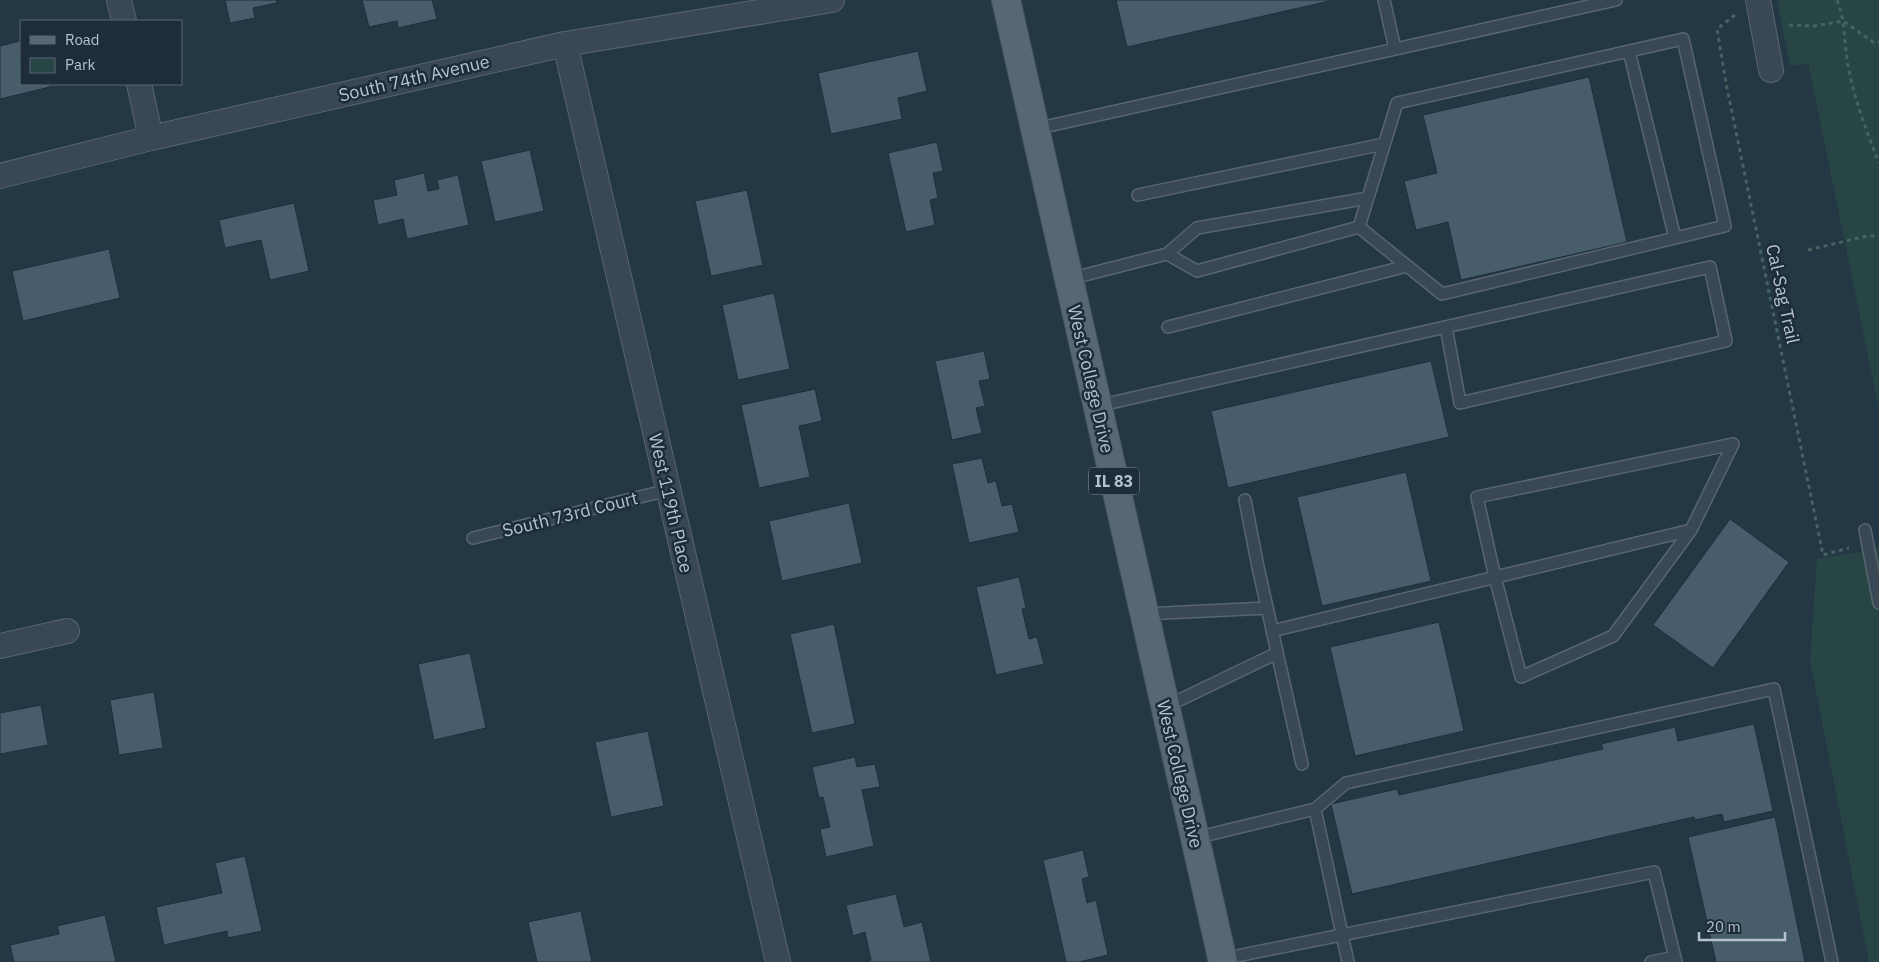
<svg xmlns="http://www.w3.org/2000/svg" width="1879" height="962" font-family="'IBM Plex Sans',sans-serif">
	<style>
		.green { fill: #264544 }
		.building { fill: #485d6b; stroke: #1f2f3b }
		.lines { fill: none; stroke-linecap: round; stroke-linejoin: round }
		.lane-casing { stroke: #576671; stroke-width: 14 }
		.street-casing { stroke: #576671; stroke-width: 26 }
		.primary-casing { stroke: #455460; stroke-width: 30 }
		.path { stroke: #466361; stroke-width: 3; stroke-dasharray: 4 4; stroke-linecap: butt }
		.lane { stroke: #394854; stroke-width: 11 }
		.street { stroke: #394854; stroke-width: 24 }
		.primary { stroke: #576874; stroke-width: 28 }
		.labels { text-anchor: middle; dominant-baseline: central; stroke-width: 5; stroke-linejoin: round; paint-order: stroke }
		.shield { fill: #1d2d39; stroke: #8896a1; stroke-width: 1 }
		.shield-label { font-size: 16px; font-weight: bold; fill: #b6c3cd }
		.street-label { font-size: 18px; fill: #b6c3cd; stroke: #1d2d39 }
	</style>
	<rect width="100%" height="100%" fill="#243744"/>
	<path class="green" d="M1777,0H1879V410L1808,63L1790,66Z
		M1879,549V962H1869L1810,661L1817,559Z"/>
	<path class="building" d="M225,0H276L277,3L253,8L255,18L230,23Z
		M362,0H432L437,19L398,28L397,21L369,27Z
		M1116,0H1334L1127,47Z
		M20,41L21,84H49L50,87L0,99V46Z
		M918,51L927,91L898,98L902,119L831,134L818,73Z
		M1589,77L1627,242L1461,280L1448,222L1416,230L1404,181L1437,173L1423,115Z
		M937,142L943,171L933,173L938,198L930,200L935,225L906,232L888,153Z
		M530,150L544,211L495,222L481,161Z
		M424,173L428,191L439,189L437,180L458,175L469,225L407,239L403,219L378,225L373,200L397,195L394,180Z
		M747,190L763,265L711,276L695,201Z
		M294,203L309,271L270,280L261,240L225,248L219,220Z
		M109,249L120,298L23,321L12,271Z
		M774,293L790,369L738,380L722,305Z
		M984,351L990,379L979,381L985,406L976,408L982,433L952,440L935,361Z
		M1431,361L1449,437L1228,488L1211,411Z
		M815,389L822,421L799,426L810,477L759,488L741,405Z
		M982,458L988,483L996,481L1002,506L1012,504L1019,532L969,543L952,464Z
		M1406,472L1431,581L1322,606L1297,497Z
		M849,503L862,563L782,581L769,521Z
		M1730,519L1789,562L1713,668L1653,625Z
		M1019,577L1026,608L1022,609L1029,639L1037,637L1044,664L996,675L976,587Z
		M1439,622L1464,731L1355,756L1330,647Z
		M834,624L855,724L812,733L790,634Z
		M470,653L486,728L434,740L418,664Z
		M154,692L163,748L119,755L110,700Z
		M41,705L48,745L0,754V713Z
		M1754,724L1773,811L1724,822L1722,814L1695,820L1694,817L1352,894L1331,804L1397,789L1399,795L1603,749L1601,744L1675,727L1678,741Z
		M648,731L664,806L611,817L595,742Z
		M855,757L857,767L875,764L880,787L862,790L874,846L826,857L820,829L830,827L823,797L819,798L812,767Z
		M1775,817L1805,962H1716L1688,837Z
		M1083,850L1089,877L1082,879L1087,903L1096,900L1108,955L1079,962H1066L1043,860Z
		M245,856L262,931L228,938L227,931L164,945L156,907L222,893L215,863Z
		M896,894L904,927L922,922L931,962H865L871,960L865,932L853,936L846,905Z
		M581,911L592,962H537L528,922Z
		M105,915L116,962H14L10,945L59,934L57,926Z"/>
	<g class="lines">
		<defs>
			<path id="lane" d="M1384,0L1395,49
				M1683,39L1725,226L1442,294L1359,227L1397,103Z
				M1629,51L1675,238
				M1035,129L1616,0
				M1138,195L1384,144
				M1167,254L1197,228L1368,198
				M1069,279L1167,254L1197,271L1359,227
				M1168,327L1407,266
				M1097,406L1710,267L1726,341L1460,403L1446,327
				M1245,500L1258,567L1302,764
				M1865,530L1879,603
				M473,538L668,490
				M1144,614L1267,608
				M1272,631L1691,530L1733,444L1477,497L1495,577L1521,677L1613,636L1691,530
				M1165,707L1277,653
				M1315,809L1348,962
				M1195,838L1315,809L1346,783L1774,689L1832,962
				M1222,959L1654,872L1676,962
				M1651,962L1675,957"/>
			<path id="street" d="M119,0L124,21
				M1758,0L1771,70
				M565,44L778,962
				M139,84L151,138
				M0,176L151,138L565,44L832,0
				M0,646L67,631"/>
			<path id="primary" d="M1006,0L1223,962"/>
		</defs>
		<use href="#lane" class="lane-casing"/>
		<use href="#street" class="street-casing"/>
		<use href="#primary" class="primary-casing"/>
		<path class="path" d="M1837,0C1845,19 1844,40 1847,60C1853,96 1866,130 1879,163
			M1735,15L1717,29L1726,83L1823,555L1849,548
			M1789,25L1814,26L1843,21L1873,42H1879
			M1808,250L1867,236H1879"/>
		<use href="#lane" class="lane"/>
		<use href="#street" class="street"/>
		<use href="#primary" class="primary"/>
	</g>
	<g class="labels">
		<rect class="shield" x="1089" y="467.5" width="50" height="27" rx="4"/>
		<g class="shield-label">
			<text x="1114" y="481">IL 83</text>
		</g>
		<g class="street-label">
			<text transform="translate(414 78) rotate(-13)">South 74th Avenue</text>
			<text transform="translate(1783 294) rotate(78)">Cal-Sag Trail</text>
			<text transform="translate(1091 379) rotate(77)">West College Drive</text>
			<text transform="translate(671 503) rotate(77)">West 119th Place</text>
			<text transform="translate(570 514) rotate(-14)">South 73rd Court</text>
			<text transform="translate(1180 774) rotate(77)">West College Drive</text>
		</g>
	</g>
	<rect x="20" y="20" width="162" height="65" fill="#1d2d39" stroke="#5a6974"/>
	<rect x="30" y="36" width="25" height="8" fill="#576874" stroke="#5a6974"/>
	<text x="65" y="45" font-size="15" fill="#b6c3cd">Road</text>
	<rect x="30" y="58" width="25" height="15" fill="#264544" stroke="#5a6974"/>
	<text x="65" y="70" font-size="15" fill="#b6c3cd">Park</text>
	<path d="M1699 932v8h86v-8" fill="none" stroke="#b6c3cd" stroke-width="2.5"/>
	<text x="1706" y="932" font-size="15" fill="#b6c3cd" stroke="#1d2d39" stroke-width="4" paint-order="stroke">20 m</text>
</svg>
